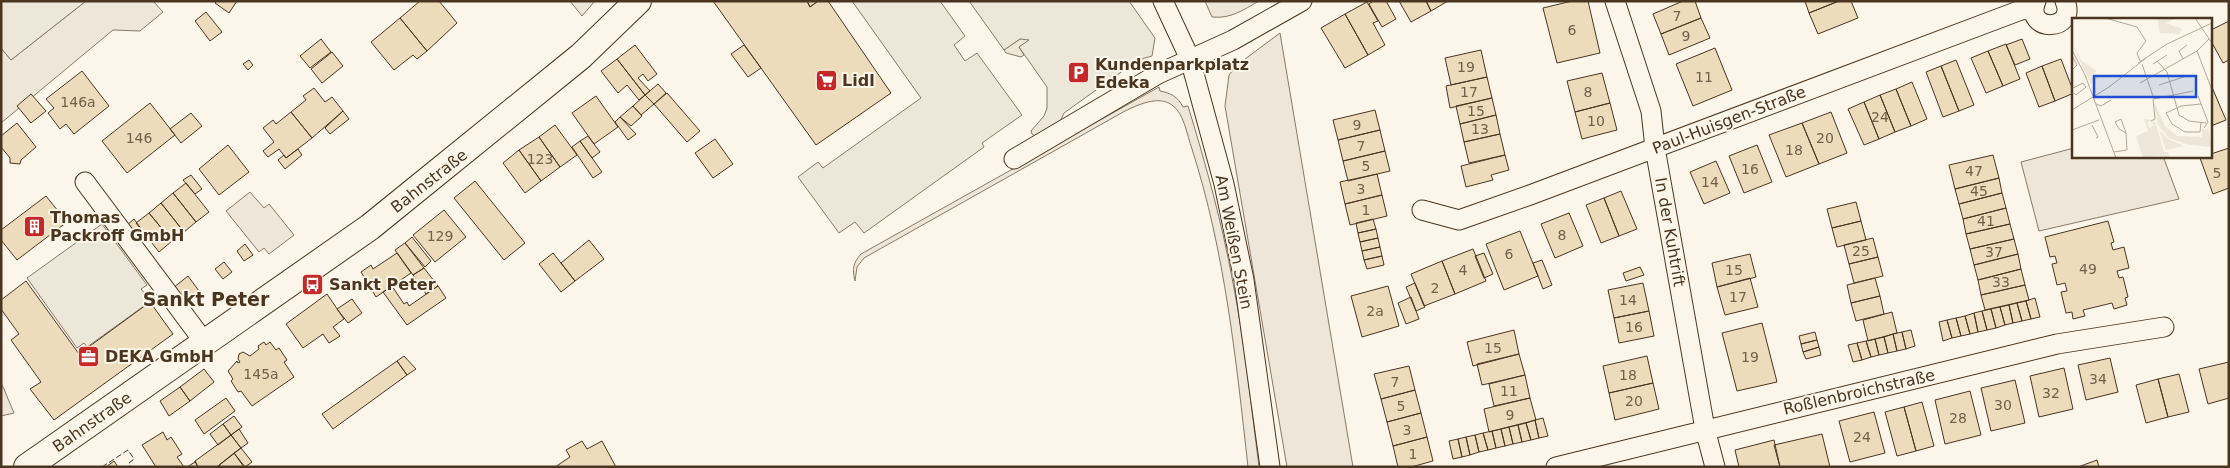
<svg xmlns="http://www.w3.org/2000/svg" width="2230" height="468" font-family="'DejaVu Sans',sans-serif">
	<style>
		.green { fill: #ede6d9; stroke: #887966 }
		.parking { fill: #ede7d9; stroke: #887966 }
		.building { fill: #ecdcbc; stroke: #4a3520 }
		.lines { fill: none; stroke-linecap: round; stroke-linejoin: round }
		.street-casing { stroke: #4a3520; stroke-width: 21 }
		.secondary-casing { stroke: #4a3520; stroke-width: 28 }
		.street { stroke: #fbf6e9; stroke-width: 19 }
		.secondary { stroke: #fbf6e9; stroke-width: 26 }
		.fence { stroke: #4a3520; stroke-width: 1; stroke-dasharray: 6 2.5; stroke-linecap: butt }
		.labels { text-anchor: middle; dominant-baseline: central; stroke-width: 4; stroke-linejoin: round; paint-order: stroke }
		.number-label { font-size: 14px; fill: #725f47 }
		.poi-label { font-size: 16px; font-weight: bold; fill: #4a3520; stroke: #fbf6e9; text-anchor: start }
		.street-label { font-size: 16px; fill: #4a3520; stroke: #fbf6e9 }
		.quarter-label { font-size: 19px; font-weight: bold; fill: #4a3520; stroke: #fbf6e9 }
		.inset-road { fill: none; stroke: #b4a999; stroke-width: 1 }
		.view { fill: #1d4ed8; fill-opacity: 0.15; stroke: #1d4ed8; stroke-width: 2.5 }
		.inset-edge { fill: none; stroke: #4a3520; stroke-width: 2.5 }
	</style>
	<rect width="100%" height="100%" fill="#fbf6e9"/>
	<path class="green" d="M86,1H153L163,12L140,31L113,30L1,123V48L11,60Z
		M570,1H595L582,16Z
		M1205,1H1259C1243,10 1231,19 1212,17Z
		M1280,33L1353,467H1287L1225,106L1229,75L1237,65Z
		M1026,38L1030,40L1019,47L1024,55L1021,57L1006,53L1004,50L1020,39Z
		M1159,87L1160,91C1171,93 1178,97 1183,107L1188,106C1206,165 1222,223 1233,283C1245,344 1251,405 1259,467H1248C1236,359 1225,252 1192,149C1187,135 1184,113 1172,105C1158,95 1138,105 1125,111L864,258L857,267L855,281C852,269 853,263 861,254Z
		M2074,148V156H2163L2179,199L2039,231L2021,162Z
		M250,192L264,208L269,204L294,235L269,254L264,248L259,252L226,211Z
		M1,382L14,413L1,416Z"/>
	<path class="parking" d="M1,1H86L11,60L1,48Z
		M852,1H940L965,36L954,45L965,61L977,53L1022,115L982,143L984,147L864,233L855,222L839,233L798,177L818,162L823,168L921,98Z
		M969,1H1129L1155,38L1152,56L1138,60L1064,113L1059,124L1043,140L1032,134L1031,131L1044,116L1047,108V87L1019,47L1029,40L1020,39L1004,50Z
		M102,224L147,285L141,289L151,301L87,347L84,343L77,348L27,278Z"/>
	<path class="building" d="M217,1H237L229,13L215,3Z
		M420,1H439L457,23L427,51L400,18Z
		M713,1H807L810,7L818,1H828L891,93L816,145Z
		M807,1H818L810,7Z
		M1373,1H1386L1396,19L1382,27L1369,4Z
		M1399,1H1426L1431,11L1411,22Z
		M1426,1H1448L1431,11Z
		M1572,1H1588L1600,53L1557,63L1543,8Z
		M1683,1H1695L1701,18L1661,34L1653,14Z
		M1805,1H1839L1809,13Z
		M1839,1H1851L1858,18L1818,34L1809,13Z
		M1367,2L1378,21L1373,23L1385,45L1368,55L1345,14Z
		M206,12L222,32L210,41L195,21Z
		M1345,14L1368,55L1345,68L1321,28Z
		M400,18L427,51L417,59L413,55L394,70L371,42Z
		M1701,18L1710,38L1669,55L1661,34Z
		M2229,21V60L2223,63L2211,41V30Z
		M321,39L331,52L310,68L300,56Z
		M2022,39L2030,59L2015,65L2006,45Z
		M2006,44L2020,79L2003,86L1988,51Z
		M635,45L657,74L648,81L643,74L638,78L650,91L645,95L617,59Z
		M744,45L761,68L748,77L731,54Z
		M1715,48L1732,90L1693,106L1676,64Z
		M1481,50L1487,77L1451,85L1445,58Z
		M1988,51L2003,86L1986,93L1971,58Z
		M332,52L343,66L322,83L311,69Z
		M617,59L645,95L639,100L627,85L618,93L601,71Z
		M2061,59L2074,93L2055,101L2042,66Z
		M249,60L253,65L248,70L243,64Z
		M1956,60L1974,105L1959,111L1941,66Z
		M1941,66L1959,111L1943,117L1926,72Z
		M2042,66L2055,101L2039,107L2026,73Z
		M82,71L109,106L74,134L66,124L60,129L48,113L54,108L46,99Z
		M1602,73L1610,103L1575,112L1567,81Z
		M1487,77L1492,98L1450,108L1446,86Z
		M1912,82L1927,119L1911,126L1896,89Z
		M658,84L666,93L654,104L645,95Z
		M2211,85L2226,120L2211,126Z
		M314,88L325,102L332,97L343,111L312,138L291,112L306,100L303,96Z
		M1896,89L1911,126L1895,132L1880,95Z
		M667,93L700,131L687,142L654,104Z
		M31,94L46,111L31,123L17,106Z
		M645,95L654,104L641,115L633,106Z
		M1880,95L1895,132L1879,139L1864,102Z
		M596,96L618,127L594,144L572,113Z
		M1492,98L1496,115L1460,124L1456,106Z
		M1864,102L1879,139L1864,145L1848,109Z
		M150,103L175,135L127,173L102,141Z
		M1610,103L1617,130L1582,139L1575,112Z
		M633,106L642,116L631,126L620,117Z
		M1375,110L1380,130L1338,140L1333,120Z
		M343,111L349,119L330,134L325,128Z
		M291,112L312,138L286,158L279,149L268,157L263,151L274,142L263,128L273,120L276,124Z
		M1831,112L1847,153L1819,164L1802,123Z
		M191,113L202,126L181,143L170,129Z
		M1496,115L1500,134L1464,142L1460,124Z
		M620,117L636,134L628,140L615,122Z
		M17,123L36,147L21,160L20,164L10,163V158L1,147V136Z
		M1802,123L1819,164L1786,177L1769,135Z
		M555,125L577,155L560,167L539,137Z
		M1380,130L1385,151L1343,161L1338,140Z
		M1500,134L1505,155L1469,163L1464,142Z
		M588,136L600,152L592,158L580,141Z
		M539,137L560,167L541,181L519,150Z
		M715,139L733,164L713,178L695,153Z
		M580,141L602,172L593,178L572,147Z
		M228,145L249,172L219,195L199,169Z
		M1757,145L1772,182L1744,193L1729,156Z
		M2229,148V188L2213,194L2200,158L2211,156V154Z
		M298,149L302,155L285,169L278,160L284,155L286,158Z
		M519,150L541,181L525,193L503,163Z
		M1385,151L1390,171L1348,181L1343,161Z
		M1505,155L1509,170L1491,175L1493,180L1466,187L1461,166Z
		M1993,155L1999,178L1955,189L1949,165Z
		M1716,161L1730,193L1704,204L1690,172Z
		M1377,174L1382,195L1345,204L1340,182Z
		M191,175L202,189L195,194L183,180Z
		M1999,178L2002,193L1959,204L1955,189Z
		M475,181L525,243L504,260L454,198Z
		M186,183L209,212L196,222L173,193Z
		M1621,191L1637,229L1619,236L1604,198Z
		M173,193L196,222L184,232L161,203Z
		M2002,193L2006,208L1963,219L1959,204Z
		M1382,195L1387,216L1350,225L1345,204Z
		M46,196L67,222L17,260L1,240V230Z
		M1604,198L1619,236L1601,243L1586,205Z
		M1856,202L1861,221L1832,228L1827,209Z
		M161,203L184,232L172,241L149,213Z
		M2006,208L2010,224L1966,234L1963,219Z
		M444,210L466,237L435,262L413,235Z
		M149,213L172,241L159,252L136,223Z
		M1569,213L1583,246L1555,258L1541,224Z
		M134,219L145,234L138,239L127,225Z
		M1373,219L1376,229L1358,233L1356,223Z
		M1861,221L1866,240L1837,247L1832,228Z
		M2108,221L2114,242L2111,243L2113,250L2124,247L2129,268L2117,271L2119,278L2123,277L2128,297L2125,298L2127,305L2114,309L2112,303L2083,310L2085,316L2073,319L2072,312L2066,313L2061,292L2067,291L2065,283L2057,285L2052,264L2057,263L2055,256L2050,257L2045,237Z
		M2010,224L2014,239L1970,249L1966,234Z
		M1376,229L1378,238L1360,242L1358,233Z
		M1520,231L1538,276L1504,290L1486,244Z
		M412,237L431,261L425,267L405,243Z
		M1378,238L1380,247L1362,251L1360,242Z
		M1873,238L1878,257L1849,264L1844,245Z
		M2014,239L2018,254L1974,265L1970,249Z
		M589,240L604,259L575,281L561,263Z
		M405,243L424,268L413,275L395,250Z
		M245,244L253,255L244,261L237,251Z
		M1380,247L1382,256L1364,260L1362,251Z
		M1473,249L1486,281L1455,294L1442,261Z
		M397,253L411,273L376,297L361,272L371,265L373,269Z
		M553,253L575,281L561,292L539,264Z
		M1484,253L1493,274L1484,278L1475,256Z
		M1750,254L1756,277L1717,287L1712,263Z
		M2018,254L2021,269L1978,280L1974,265Z
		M1382,256L1384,265L1367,269L1364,260Z
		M1878,257L1883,276L1854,283L1849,264Z
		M1542,260L1552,285L1543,289L1533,263Z
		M1442,261L1455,294L1424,306L1411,274Z
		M224,262L232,272L223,279L215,269Z
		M1640,267L1644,275L1626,281L1623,273Z
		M424,268L438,286L426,294L413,275Z
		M2021,269L2025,285L1981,295L1978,280Z
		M188,276L199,291L185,302L173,288Z
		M1750,278L1758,307L1725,315L1717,287Z
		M1875,278L1880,296L1851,303L1847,285Z
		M26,281L79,354L150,302L173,334L54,420L30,389L41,382L11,340L19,334L1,309V300Z
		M1415,283L1425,307L1416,311L1406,287Z
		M1643,283L1649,311L1614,318L1608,290Z
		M2025,285L2029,300L1985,310L1981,295Z
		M392,286L404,304L407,302L409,306L438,286L446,298L407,325L383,292Z
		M1388,286L1399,326L1362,337L1351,296Z
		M327,294L344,319L333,327L340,336L329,343L323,334L303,348L286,324Z
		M1880,296L1884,314L1856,321L1851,303Z
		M1411,297L1419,319L1406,324L1398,303Z
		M2035,298L2040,317L2031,319L2026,301Z
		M352,299L362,313L348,323L337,309Z
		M2026,301L2031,319L2022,321L2017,303Z
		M2017,303L2022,321L2013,323L2009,305Z
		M2009,305L2013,323L2005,325L2000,307Z
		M2000,307L2005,325L1996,328L1991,309Z
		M1991,309L1996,328L1987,330L1982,311Z
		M1649,311L1654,336L1619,343L1614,318Z
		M1982,311L1987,330L1978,332L1974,313Z
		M1892,312L1897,333L1868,341L1863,320Z
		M1974,313L1978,332L1970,334L1965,316Z
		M1965,316L1970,334L1961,336L1956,318Z
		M1956,318L1961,336L1952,338L1947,320Z
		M1947,320L1952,338L1943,341L1939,322Z
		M1762,323L1777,382L1737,391L1722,333Z
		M1514,330L1519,354L1473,366L1467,342Z
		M1911,330L1915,346L1906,349L1902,332Z
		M1815,332L1817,340L1801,344L1799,336Z
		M1902,332L1906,349L1897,351L1893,334Z
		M1893,334L1897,351L1888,353L1884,337Z
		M1884,337L1888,353L1879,355L1875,339Z
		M1875,339L1879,355L1871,357L1866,341Z
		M1817,340L1819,347L1803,352L1801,344Z
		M1866,341L1871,357L1862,360L1857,343Z
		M264,342L266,345L270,342L276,350L279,348L287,360L284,362L294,377L252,406L241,391L238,392L231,381L233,379L228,371L237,361L238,363L240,362L238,359L239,354L243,352L250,356L259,349L258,346Z
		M1857,343L1862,360L1853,362L1848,345Z
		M1819,347L1821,355L1806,359L1803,352Z
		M1519,354L1525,375L1482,385L1477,364Z
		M404,356L416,369L407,375L397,361Z
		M1647,356L1653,383L1609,393L1603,366Z
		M2110,358L2118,392L2086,400L2078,365Z
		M397,361L407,375L333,429L322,414Z
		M2229,362V398L2208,404L2199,369Z
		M1409,366L1415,390L1381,399L1374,374Z
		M2064,368L2073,409L2039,417L2030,376Z
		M204,369L214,382L190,401L180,387Z
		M2179,374L2189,412L2168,417L2158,379Z
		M1525,375L1530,398L1494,406L1489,384Z
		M2158,379L2168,417L2146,423L2136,385Z
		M2015,380L2025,423L1991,431L1981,388Z
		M1653,383L1659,409L1615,420L1609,393Z
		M180,387L190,401L169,416L160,401Z
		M1415,390L1421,413L1387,422L1381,399Z
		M1970,391L1981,435L1945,444L1935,400Z
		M226,398L235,411L204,434L195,420Z
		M1530,398L1536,420L1489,432L1484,409Z
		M1922,402L1934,446L1916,451L1904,407Z
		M1904,407L1916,451L1897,456L1885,412Z
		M1874,412L1885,453L1850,462L1839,421Z
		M1421,413L1427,437L1393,446L1387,422Z
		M234,416L242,427L231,435L223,424Z
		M1543,418L1548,436L1539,438L1535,420Z
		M1535,420L1539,438L1531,440L1526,423Z
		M1526,423L1531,440L1522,442L1518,425Z
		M223,424L231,435L218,445L210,434Z
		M1518,425L1522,442L1513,444L1509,427Z
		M1509,427L1513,444L1505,446L1501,429Z
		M239,429L248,443L241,448L231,435Z
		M1501,429L1505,446L1496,448L1492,431Z
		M1492,431L1496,448L1488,450L1483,433Z
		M163,432L167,440L171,437L182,454L177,457L184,467H156L142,445Z
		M1483,433L1488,450L1479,452L1475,435Z
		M1822,434L1830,467H1780L1774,445Z
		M231,435L241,448L217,467H198L195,461Z
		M1475,435L1479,452L1470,455L1466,437Z
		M1427,437L1433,461L1411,467H1398L1393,446Z
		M1466,437L1470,455L1462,457L1458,439Z
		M1458,439L1462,457L1453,459L1449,441Z
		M1774,440L1780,467H1739L1735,450Z
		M582,441L587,449L602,441L616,467H555L570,457L566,450Z
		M241,448L252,462L245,467L234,453Z
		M234,453L244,467H220L219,465Z
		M2097,460L2099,467H2078Z
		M114,461L118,467H106Z
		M195,461L198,467H187L195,462Z"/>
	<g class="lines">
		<defs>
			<path id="street" d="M1163,1L1190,59L1224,184L1244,280L1270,467
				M1615,1L1651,111L1655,148L1705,429L1715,467
				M2036,1C2023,33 2078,32 2065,1
				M1014,159L1158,74L1233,40L1302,1
				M85,182L205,343
				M1422,210L1459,220L1530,195L2021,10L2034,9
				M1556,467L2057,344L2164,327"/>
			<path id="secondary" d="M27,467L370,227L581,56L638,1"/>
		</defs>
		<use href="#street" class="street-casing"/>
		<use href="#secondary" class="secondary-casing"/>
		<use href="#street" class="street"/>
		<use href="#secondary" class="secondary"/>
		<path class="fence" d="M102,467L128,450L134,459L129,463L131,467"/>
	</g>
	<defs>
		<symbol id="parking-square" viewBox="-11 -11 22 22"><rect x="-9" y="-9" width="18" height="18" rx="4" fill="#c62828" stroke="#fbf6e9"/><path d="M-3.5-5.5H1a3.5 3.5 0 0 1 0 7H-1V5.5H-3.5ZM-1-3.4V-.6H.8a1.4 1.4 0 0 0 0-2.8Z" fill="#fff"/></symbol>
		<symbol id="supermarket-square" viewBox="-11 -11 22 22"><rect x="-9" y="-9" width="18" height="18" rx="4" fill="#c62828" stroke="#fbf6e9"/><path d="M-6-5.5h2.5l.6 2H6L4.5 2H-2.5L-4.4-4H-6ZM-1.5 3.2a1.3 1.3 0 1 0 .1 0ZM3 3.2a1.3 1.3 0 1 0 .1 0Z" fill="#fff"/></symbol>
		<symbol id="building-square" viewBox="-11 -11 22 22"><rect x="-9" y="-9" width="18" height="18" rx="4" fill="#c62828" stroke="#fbf6e9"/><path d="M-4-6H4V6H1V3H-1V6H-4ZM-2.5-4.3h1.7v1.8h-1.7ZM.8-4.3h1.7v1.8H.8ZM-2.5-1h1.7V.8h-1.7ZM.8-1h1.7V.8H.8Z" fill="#fff"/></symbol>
		<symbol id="bus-square" viewBox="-11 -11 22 22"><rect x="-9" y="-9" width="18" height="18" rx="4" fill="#c62828" stroke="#fbf6e9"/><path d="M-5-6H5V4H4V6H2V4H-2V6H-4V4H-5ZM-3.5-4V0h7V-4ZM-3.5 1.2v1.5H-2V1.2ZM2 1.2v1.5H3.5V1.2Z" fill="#fff"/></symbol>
		<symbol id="office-square" viewBox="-11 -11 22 22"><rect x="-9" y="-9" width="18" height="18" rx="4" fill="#c62828" stroke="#fbf6e9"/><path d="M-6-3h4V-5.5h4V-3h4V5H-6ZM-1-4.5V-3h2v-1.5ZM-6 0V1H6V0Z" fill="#fff"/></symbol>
	</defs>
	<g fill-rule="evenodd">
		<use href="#parking-square" x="1066" y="60" width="25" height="25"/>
		<use href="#supermarket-square" x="814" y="68" width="25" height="25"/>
		<use href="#building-square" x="22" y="214" width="25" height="25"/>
		<use href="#bus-square" x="300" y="272" width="25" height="25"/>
		<use href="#office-square" x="76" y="344" width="25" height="25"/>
	</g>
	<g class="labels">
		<g class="number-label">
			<text x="1677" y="16">7</text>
			<text x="1572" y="30">6</text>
			<text x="1686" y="36">9</text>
			<text x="1466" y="67">19</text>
			<text x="1704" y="77">11</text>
			<text x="1469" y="92">17</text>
			<text x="1588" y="92">8</text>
			<text x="78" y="102">146a</text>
			<text x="1476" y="111">15</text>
			<text x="1880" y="117">24</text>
			<text x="1596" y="121">10</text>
			<text x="1357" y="125">9</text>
			<text x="1480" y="129">13</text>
			<text x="139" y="138">146</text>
			<text x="1825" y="138">20</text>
			<text x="1361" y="146">7</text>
			<text x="1794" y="150">18</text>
			<text x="540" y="159">123</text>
			<text x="1366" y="166">5</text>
			<text x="1750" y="169">16</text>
			<text x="1974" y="171">47</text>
			<text x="2217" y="173">5</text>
			<text x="1710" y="182">14</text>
			<text x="1361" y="189">3</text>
			<text x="1979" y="191">45</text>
			<text x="1366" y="210">1</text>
			<text x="1986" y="221">41</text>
			<text x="1562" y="235">8</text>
			<text x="440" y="236">129</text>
			<text x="1861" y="251">25</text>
			<text x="1994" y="252">37</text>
			<text x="1509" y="254">6</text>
			<text x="2088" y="269">49</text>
			<text x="1463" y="270">4</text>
			<text x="1734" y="270">15</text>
			<text x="2001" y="282">33</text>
			<text x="1435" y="288">2</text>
			<text x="1738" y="297">17</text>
			<text x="1628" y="300">14</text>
			<text x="1375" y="311">2a</text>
			<text x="1634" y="327">16</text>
			<text x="1493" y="348">15</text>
			<text x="1750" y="357">19</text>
			<text x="261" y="374">145a</text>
			<text x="1628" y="375">18</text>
			<text x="2098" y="379">34</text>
			<text x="1395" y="382">7</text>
			<text x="1509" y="391">11</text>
			<text x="2051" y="393">32</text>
			<text x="1634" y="401">20</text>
			<text x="2003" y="405">30</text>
			<text x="1401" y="406">5</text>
			<text x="1510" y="415">9</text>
			<text x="1958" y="418">28</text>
			<text x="1407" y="430">3</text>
			<text x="1862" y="437">24</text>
			<text x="1413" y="454">1</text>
		</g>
		<g class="poi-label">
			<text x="1095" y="64">Kundenparkplatz<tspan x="1095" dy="18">Edeka</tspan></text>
			<text x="842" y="80">Lidl</text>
			<text x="50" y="217">Thomas<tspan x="50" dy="18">Packroff GmbH</tspan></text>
			<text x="329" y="284">Sankt Peter</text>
			<text x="105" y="356">DEKA GmbH</text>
		</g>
		<g class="street-label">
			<text transform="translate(1729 120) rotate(-21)">Paul-Huisgen-Straße</text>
			<text transform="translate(429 181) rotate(-38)">Bahnstraße</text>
			<text transform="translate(1670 232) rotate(80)">In der Kuhtrift</text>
			<text transform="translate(1234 242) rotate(79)">Am Weißen Stein</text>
			<text transform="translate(1859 392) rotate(-13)">Roßlenbroichstraße</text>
			<text transform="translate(92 422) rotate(-35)">Bahnstraße</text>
		</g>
		<g class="quarter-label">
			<text x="206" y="299">Sankt Peter</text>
		</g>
	</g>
	<g transform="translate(2072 18)">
		<rect width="140" height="140" fill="#fbf6e9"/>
		<path d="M85,0H105L94,5L110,11L107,16L88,15ZM0,25L10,43L25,53L20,57L22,60L29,58L19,66L23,76ZM81,82L93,108L105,118L130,119V111L135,112L136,107L140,129L118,127L97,120L86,107ZM72,101L82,102L75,104L78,110L82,107L79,104L83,103L92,134H96L98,140H88L86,135L87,140H71L64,118L76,113ZM87,112L96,121L112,128L94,132Z" fill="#ede6d9"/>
		<path class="inset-road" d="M33,0L65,9L74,23L65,35L68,43M123,0L140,25M0,32L13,57L44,140M125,33L140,72M0,37L5,47L0,52M111,41L107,33L115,27M85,43L95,54L107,97L117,103L134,105M66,45L95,26L140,5M70,46L82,81L121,73M81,46L95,37M68,65L125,33L137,21M87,67L115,58M1,70L11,65L14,69L4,77L2,75M126,78L136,104L132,110M24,86L29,88L39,82M0,92L37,69L74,40M79,103L83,101L81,81M129,104L128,114H113L100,106L94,95L109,88L129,86M20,107L26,119L24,120M0,112L27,102M42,134L55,132L54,115L49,101L43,104L47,111L54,115"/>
		<path class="view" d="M22,58H124V79H22Z"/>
		<rect width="140" height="140" class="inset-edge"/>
	</g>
	<rect width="2230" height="468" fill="none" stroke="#4a3520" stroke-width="5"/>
</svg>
